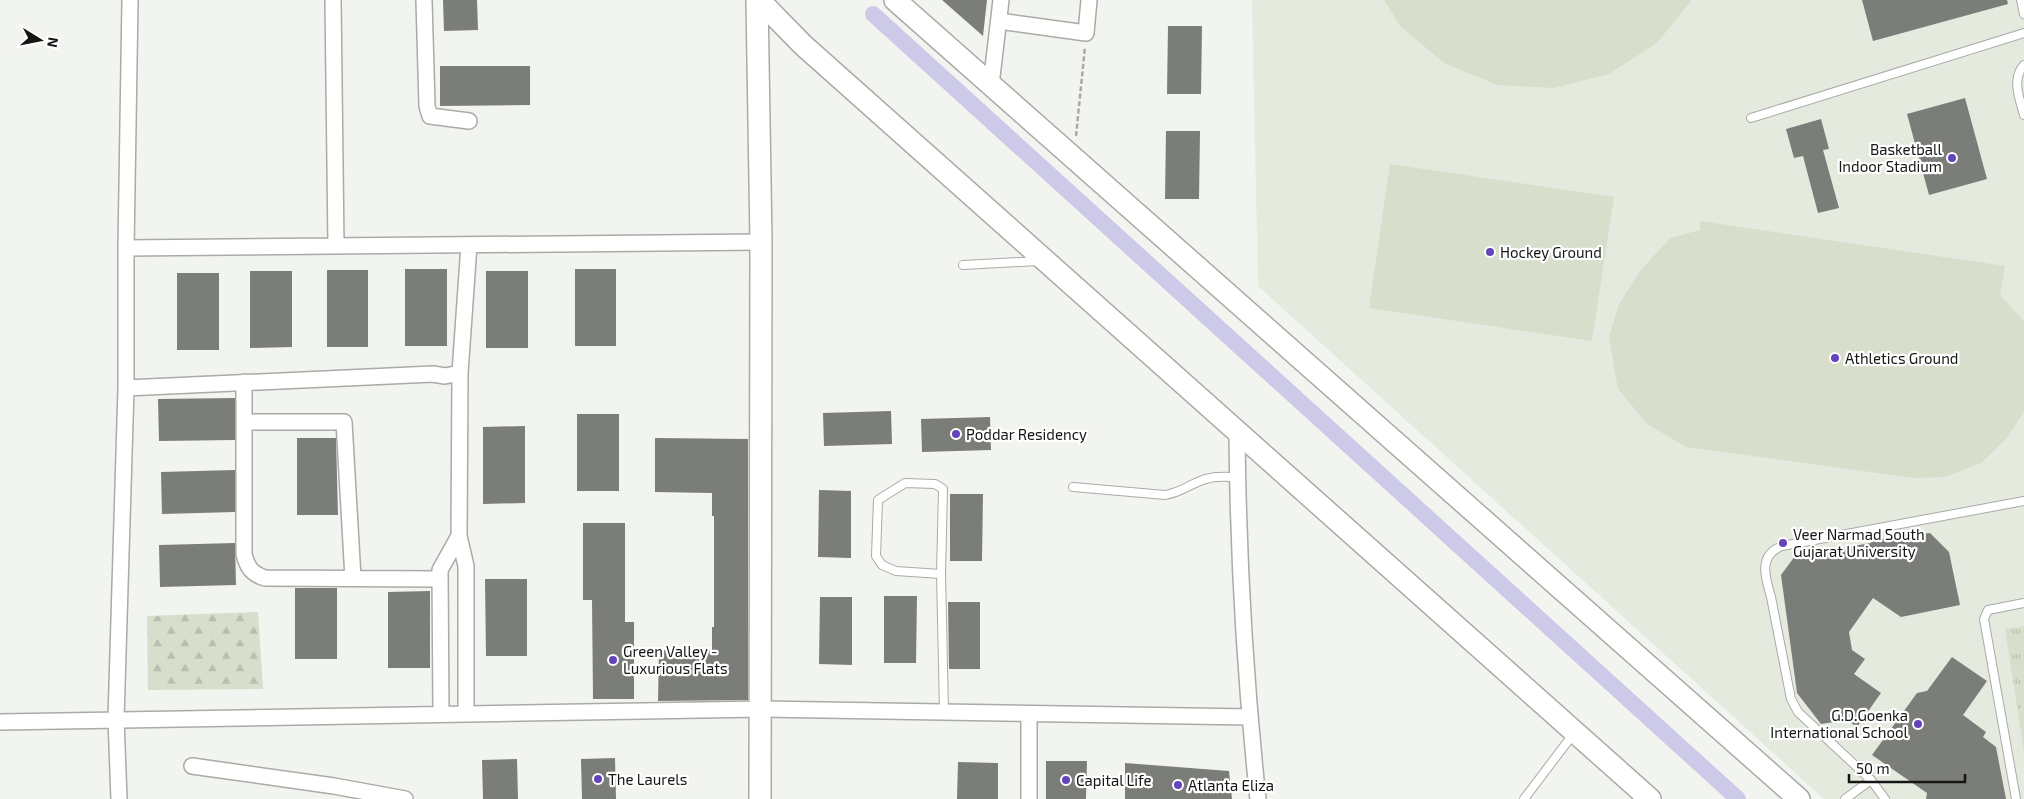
<svg xmlns="http://www.w3.org/2000/svg" width="2024" height="799" font-family="'Exo 2',sans-serif">
	<style>
		.built { fill: #e5eadf }
		.grass { fill: url(#grass-tufts) }
		.forest { fill: url(#forest-firs) }
		.garden { fill: #d7dfcc }
		.lines { fill: none; stroke-linecap: round; stroke-linejoin: round }
		.canal { stroke: #cdc9e8; stroke-width: 16 }
		.building { fill: #7b7d79 }
		.lane-casing { stroke: #a9aba6; stroke-width: 10 }
		.street-casing { stroke: #a9aba6; stroke-width: 18 }
		.secondary-casing { stroke: #a9aba6; stroke-width: 24 }
		.path { stroke: #a8a9a5; stroke-width: 2.5; stroke-dasharray: 5 2.5; stroke-linecap: butt }
		.lane { stroke: #fff; stroke-width: 8 }
		.street { stroke: #fff; stroke-width: 15 }
		.secondary { stroke: #fff; stroke-width: 21 }
		.poi-dot { fill: #6543bb; stroke: #fff; stroke-width: 2 }
		.labels { text-anchor: middle; dominant-baseline: central; stroke-width: 4.5; stroke-linejoin: round; paint-order: stroke }
		.poi-label { font-size: 15px; fill: #151614; stroke: #fff; text-anchor: start }
	</style>
	<defs>
		<pattern id="grass-tufts" width="24" height="20" patternUnits="userSpaceOnUse" patternTransform="scale(1.25)"><rect width="24" height="20" fill="#d7dfcc"/><path d="M3 7l-1-3M5 7V3M7 7l1-3M15 17l-1-3M17 17v-4M19 17l1-3" fill="none" stroke="#b8bfae"/></pattern>
		<pattern id="forest-firs" width="22" height="20" patternUnits="userSpaceOnUse" patternTransform="scale(1.25)"><rect width="22" height="20" fill="#d7dfcc"/><path d="M5 1l3.5 6h-7zM16 11l3.5 6h-7z" fill="#b8bfae"/></pattern>
	</defs>
	<rect width="100%" height="100%" fill="#f2f4ef"/>
	<path class="built" d="M1252,0H2024V799H1824L1258,286Z"/>
	<path class="grass" d="M2024,626V752L2005,629Z"/>
	<path class="forest" d="M258,612L263,689L148,690L147,616Z"/>
	<path class="garden" d="M1384,0H1692L1657,43L1609,74L1554,88L1497,85L1444,63L1400,26Z
		M1390,164L1614,197L1592,341L1369,308Z
		M1700,221L2005,266L2000,295L2024,321V412L2007,438L1981,463L1945,477L1914,478L1686,447L1647,424L1618,389L1609,337L1619,304L1640,271L1670,238L1700,230Z"/>
	<g class="lines">
		<path class="canal" d="M873,14L1738,799"/>
	</g>
	<path class="building" d="M443,0H477L478,30L444,31Z
		M942,0H987L983,36Z
		M1862,0H2007L2008,4L1873,41Z
		M1168,26H1202L1201,94H1167Z
		M440,66H530V105L440,106Z
		M1965,98L1987,179L1929,195L1907,114Z
		M1821,119L1829,149L1823,150L1839,208L1818,213L1803,156L1794,158L1786,129Z
		M1166,131H1200L1199,199H1165Z
		M405,269H447V346H405Z
		M575,269H616V346H575Z
		M327,270H368V347H327Z
		M250,271H292V347L250,348Z
		M486,271H528V348H486Z
		M177,273H219V350H177Z
		M235,398V440L159,441L158,399Z
		M891,411L892,444L824,446L823,413Z
		M577,414H619V491H577Z
		M990,417L991,450L922,452L921,419Z
		M525,426V503L483,504V427Z
		M297,438H336L338,515H297Z
		M655,438L748,439V700L658,701L659,650H712V627H714V516H712V493L655,492Z
		M235,470V512L162,514L161,472Z
		M819,490L851,491V558L818,557Z
		M950,494H983L982,561H950Z
		M583,523H625V622H634V699H593L592,600H583Z
		M1930,533L1949,552L1960,605L1901,617L1873,598L1849,632L1852,650L1865,659L1854,674L1881,693L1857,727L1847,720L1821,724L1797,693L1781,575L1795,556L1871,543V540Z
		M235,543L236,585L160,587L159,545Z
		M485,579H527V656H486Z
		M295,588H337V659H295Z
		M430,591V668H388V592Z
		M884,596H917L916,663H884Z
		M820,597H852V665L819,664Z
		M948,602H980V669H949Z
		M1952,657L1987,681L1963,715L1986,732L1983,737L1996,747L2006,799H1926L1927,793L1872,755L1917,693L1927,691Z
		M615,758L616,799H582L581,759Z
		M517,759L518,799H483L482,760Z
		M1046,761H1087L1086,799H1046Z
		M958,762L998,763V799H957Z
		M1125,763L1229,771L1232,799H1125Z"/>
	<g class="lines">
		<defs>
			<path id="lane" d="M2021,0L2024,14
				M2024,65C2011,79 2020,100 2024,115
				M1751,118L2024,33
				M963,265L1038,261
				M1073,487L1165,495C1184,492 1193,481 1210,478C1218,476 1229,477 1238,477
				M941,574L896,571L882,565L876,556L878,500L905,483L935,484L943,489L941,574L944,712
				M1524,799L1574,733
				M1845,799L1871,780
				M1885,799L1871,780L1798,712L1791,699L1771,597C1765,577 1758,555 1782,546L2024,501
				M2016,799L1984,619L1988,610L2024,603"/>
			<path id="street" d="M333,0L336,246
				M424,0L427,106L430,116L469,121
				M999,21L1086,33L1089,0
				M991,85L1001,0
				M126,248L761,242
				M460,373L469,245
				M244,382V554C247,567 252,574 265,578L440,579
				M126,388L433,374L445,376L460,373L459,536L466,566V714
				M244,422H344L353,578
				M1237,433C1238,555 1245,678 1258,799
				M441,714L440,570L459,536
				M1029,714V799
				M0,722L761,709L1250,717
				M192,766L334,786L405,799
				M119,799L116,719L126,388V248L130,0"/>
			<path id="secondary" d="M757,0L761,242L760,799
				M759,0L803,45L1650,799
				M895,0L1799,799"/>
		</defs>
		<use href="#lane" class="lane-casing"/>
		<use href="#street" class="street-casing"/>
		<use href="#secondary" class="secondary-casing"/>
		<path class="path" d="M1076,136L1085,47"/>
		<use href="#lane" class="lane"/>
		<use href="#street" class="street"/>
		<use href="#secondary" class="secondary"/>
	</g>
	<g class="poi-dot">
		<circle cx="1952" cy="158" r="5"/>
		<circle cx="1490" cy="252" r="5"/>
		<circle cx="1835" cy="358" r="5"/>
		<circle cx="956" cy="434" r="5"/>
		<circle cx="1783" cy="543" r="5"/>
		<circle cx="613" cy="660" r="5"/>
		<circle cx="1918" cy="724" r="5"/>
		<circle cx="598" cy="779" r="5"/>
		<circle cx="1066" cy="780" r="5"/>
		<circle cx="1178" cy="785" r="5"/>
	</g>
	<g class="labels">
		<g class="poi-label">
			<text x="1942" y="149" text-anchor="end">Basketball<tspan x="1942" dy="17">Indoor Stadium</tspan></text>
			<text x="1500" y="252">Hockey Ground</text>
			<text x="1845" y="358">Athletics Ground</text>
			<text x="966" y="434">Poddar Residency</text>
			<text x="1793" y="534">Veer Narmad South<tspan x="1793" dy="17">Gujarat University</tspan></text>
			<text x="623" y="651">Green Valley -<tspan x="623" dy="17">Luxurious Flats</tspan></text>
			<text x="1908" y="715" text-anchor="end">G.D.Goenka<tspan x="1908" dy="17">International School</tspan></text>
			<text x="608" y="779">The Laurels</text>
			<text x="1076" y="780">Capital Life</text>
			<text x="1188" y="785">Atlanta Eliza</text>
		</g>
	</g>
	<g transform="translate(40 40) rotate(100)" stroke="#ffffff" stroke-width="4" paint-order="stroke">
	<path d="M0-4L9 19L0 12L-9 19Z" fill="#151614"/>
	<text y="-8" font-size="14" font-weight="bold" text-anchor="middle" fill="#151614">N</text>
	</g>
	<path d="M1849 774v8h116v-8" fill="none" stroke="#151614" stroke-width="2.5"/>
	<text x="1856" y="774" font-size="15" fill="#151614" stroke="#ffffff" stroke-width="4" paint-order="stroke">50 m</text>
</svg>
